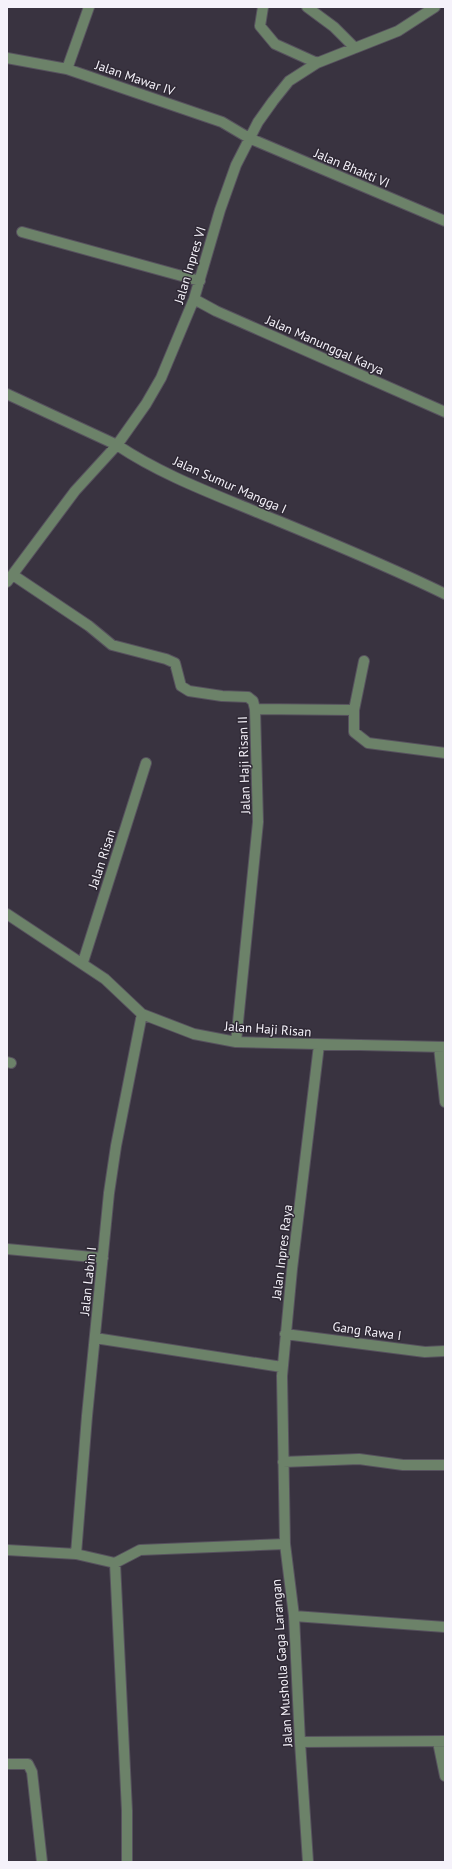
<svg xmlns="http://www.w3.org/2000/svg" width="452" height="1869" font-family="'PT Sans',sans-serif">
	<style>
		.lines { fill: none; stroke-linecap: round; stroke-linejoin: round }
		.minor-casing { stroke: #57525e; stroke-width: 12 }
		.minor { stroke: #6c8269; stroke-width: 10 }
		.labels { text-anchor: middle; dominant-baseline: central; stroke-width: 3; stroke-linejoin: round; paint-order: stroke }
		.street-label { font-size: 13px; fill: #f5f2fa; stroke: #2f2935 }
	</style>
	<rect width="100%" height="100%" fill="#393340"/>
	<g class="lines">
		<defs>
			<path id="minor" d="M263,7L260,26L275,44L317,63
				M307,7L334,27L355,48
				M7,58L67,69L222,122L249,138L445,221
				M67,69L89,7
				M22,232L200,281
				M194,299L216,311L445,412
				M7,394L117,445C160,474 211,493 259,513C322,539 384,564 445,594
				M13,575L89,626L112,645L166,659L175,663L181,686L189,691L222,696L248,697L253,701L255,709L258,822L236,1042
				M7,582L75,491L117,445L146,404L161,378L194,299L220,210L236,165L258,122L273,101L289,81L317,63L398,31L435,7
				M255,709L354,710V732L368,743L445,753
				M354,710L364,661
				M7,914L105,979L142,1014L194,1034L236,1042L445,1047
				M83,962L146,763
				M439,1047L445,1102
				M7,1062L11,1063
				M7,1249L103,1258
				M285,1334L425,1352L445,1351
				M95,1338L282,1367
				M283,1462L359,1459L403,1465H445
				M7,1550L76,1554L115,1563L140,1550L285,1544
				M76,1554L87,1416L109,1193L116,1146L142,1014
				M115,1563L127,1811V1862
				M294,1616L445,1627
				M300,1742L445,1741
				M438,1742L445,1776
				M7,1764H28L32,1772L42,1862
				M308,1862L300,1742L294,1616L285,1544L282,1376L292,1269L319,1045"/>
		</defs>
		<use href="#minor" class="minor-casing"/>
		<use href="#minor" class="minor"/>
	</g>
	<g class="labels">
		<g class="street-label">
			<text transform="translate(135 78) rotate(19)">Jalan Mawar IV</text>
			<text transform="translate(352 168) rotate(23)">Jalan Bhakti VI</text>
			<text transform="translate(190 265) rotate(-73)">Jalan Inpres VI</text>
			<text transform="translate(325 345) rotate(24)">Jalan Manunggal Karya</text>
			<text transform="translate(230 485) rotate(24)">Jalan Sumur Mangga I</text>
			<text transform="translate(244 765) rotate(-92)">Jalan Haji Risan II</text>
			<text transform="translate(102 859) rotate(-72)">Jalan Risan</text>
			<text transform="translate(268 1029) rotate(4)">Jalan Haji Risan</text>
			<text transform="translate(282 1252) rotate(-83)">Jalan Inpres Raya</text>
			<text transform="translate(88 1281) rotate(-84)">Jalan Labin I</text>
			<text transform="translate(367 1331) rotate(8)">Gang Rawa I</text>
			<text transform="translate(282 1663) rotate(-94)">Jalan Musholla Gaga Larangan</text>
		</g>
	</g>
	<rect width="452" height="1869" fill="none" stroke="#f5f2fa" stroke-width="16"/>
</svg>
